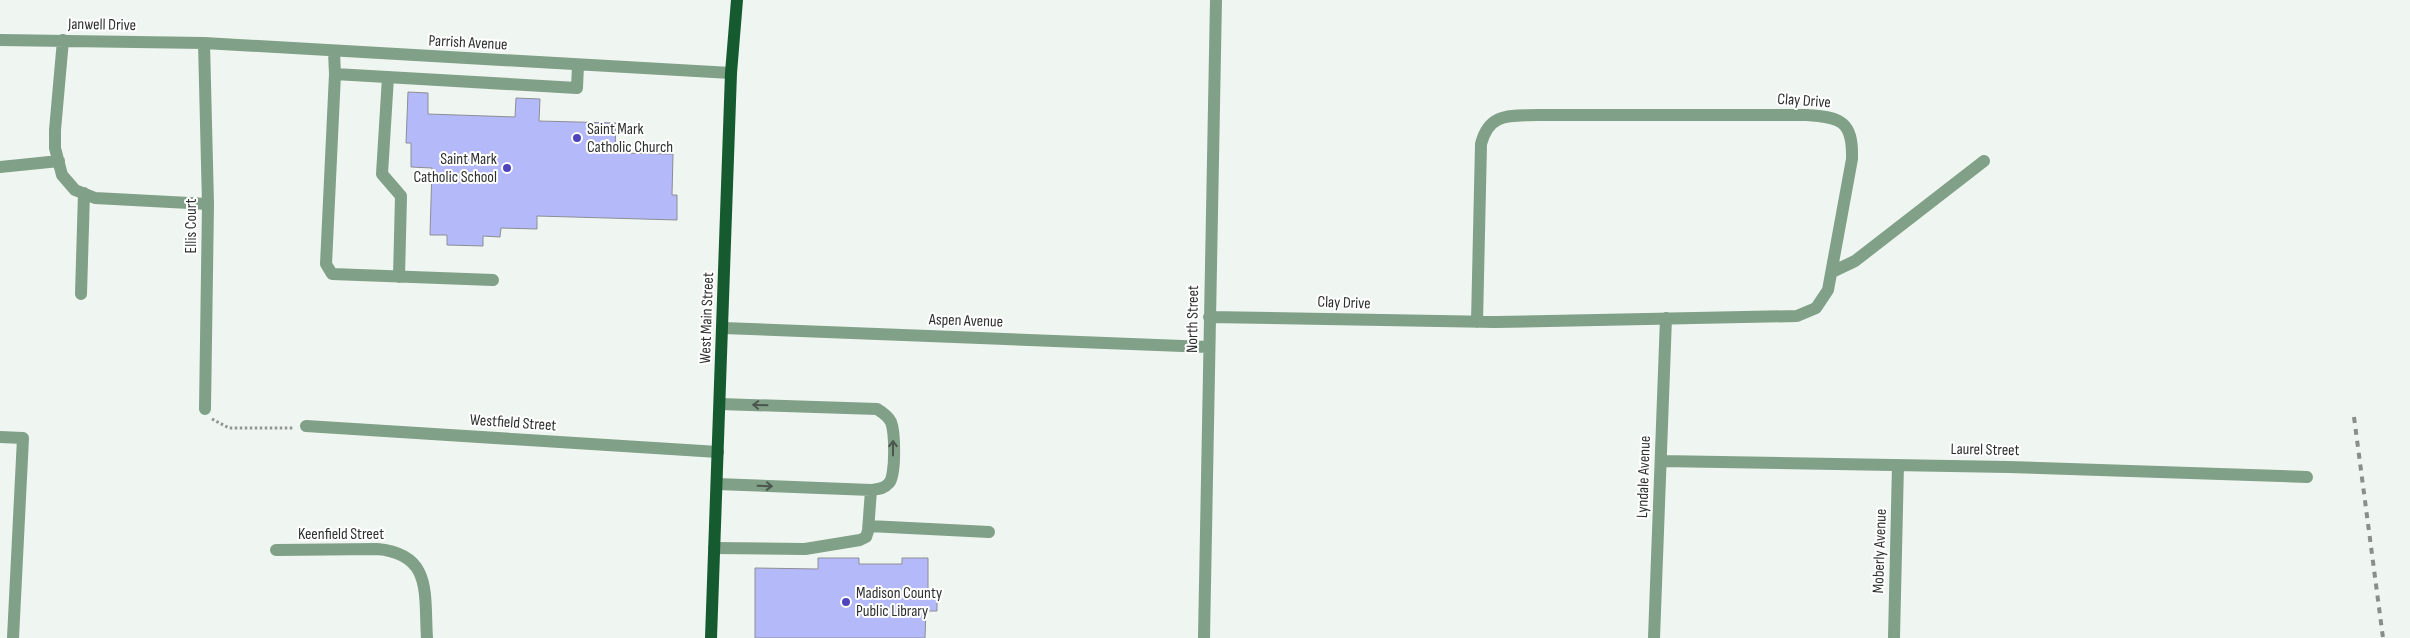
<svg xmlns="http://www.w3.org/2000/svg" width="2410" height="638" font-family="'Sofia Sans Condensed',sans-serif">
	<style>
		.building { fill: #b4b9fa; stroke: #8d8e94 }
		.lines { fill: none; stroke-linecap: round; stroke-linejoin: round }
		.path { stroke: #929693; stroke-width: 3; stroke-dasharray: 2.5 2.5; stroke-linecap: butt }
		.minor { stroke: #80a087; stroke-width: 12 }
		.major { stroke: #165b30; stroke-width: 12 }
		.rail { stroke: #898d8b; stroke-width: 4; stroke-dasharray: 6 6; stroke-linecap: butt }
		.oneway { stroke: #4b574e }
		.poi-dot { fill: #4e45bc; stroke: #fff; stroke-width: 2 }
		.labels { text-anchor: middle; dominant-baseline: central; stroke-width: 4; stroke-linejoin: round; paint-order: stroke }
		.street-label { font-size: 16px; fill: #2e302f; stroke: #fff }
		.poi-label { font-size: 16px; fill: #2e302f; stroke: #fff; text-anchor: start }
	</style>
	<rect width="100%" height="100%" fill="#eff5f1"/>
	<path class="building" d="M408,92L428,93V114L515,117L516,98L540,99L539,121L616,123L615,153L673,154L672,195H677V220L537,216V229L501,228L500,237L483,236V246L447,245V235H430L432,168L411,167V143H406Z
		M818,558H859V564H902V558H928V593H937V611H926L925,638H755V568L818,569Z"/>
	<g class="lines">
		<path class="path" d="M212,419L229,428H293"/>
		<path class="minor" d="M0,40L204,43L731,73
			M63,40L55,130V148L62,175L75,190L95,198L208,204
			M204,43L208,204L205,409
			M334,52L335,74L577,88L578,65
			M335,74L326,264L332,274L493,280
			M388,77L382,174L401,196L399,277
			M0,167L59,161
			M1832,272L1855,261L1984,161
			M81,294L84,193
			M1209,317L1495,322L1797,316L1816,308L1828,290L1852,159C1853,121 1841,117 1806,115H1538C1510,116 1489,112 1481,144L1477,322
			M723,328L1208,347
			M306,426L718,452
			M0,437L23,438L13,638
			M1661,461L2008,467L2307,477
			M717,484L871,490C878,489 884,489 889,483C896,476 895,432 891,422C888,416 882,412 877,409L720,404
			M869,526L989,532
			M714,548L805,549L860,540L866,537L868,531L871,490
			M276,550L377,549C433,554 424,594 427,638
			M1204,638L1216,0
			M1654,638L1666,318
			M1894,638L1898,465"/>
		<path class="major" d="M711,638L731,73L737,0"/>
		<path class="rail" d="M2354,417L2383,638"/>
	</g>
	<defs><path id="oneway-shaft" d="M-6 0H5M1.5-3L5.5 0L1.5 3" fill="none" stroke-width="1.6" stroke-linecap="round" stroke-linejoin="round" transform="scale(1.25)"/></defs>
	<g class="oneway">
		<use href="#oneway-shaft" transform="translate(760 405) rotate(-178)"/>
		<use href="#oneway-shaft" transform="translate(893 448) rotate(-90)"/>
		<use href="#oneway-shaft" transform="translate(765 486) rotate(2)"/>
	</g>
	<g class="poi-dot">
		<circle cx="577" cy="138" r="5"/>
		<circle cx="507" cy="168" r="5"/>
		<circle cx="846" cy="602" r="5"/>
	</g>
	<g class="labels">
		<g class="street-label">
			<text transform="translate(102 25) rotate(1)">Janwell Drive</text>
			<text transform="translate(468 43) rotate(3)">Parrish Avenue</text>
			<text transform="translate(1804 101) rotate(4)">Clay Drive</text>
			<text transform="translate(191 226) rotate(-90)">Ellis Court</text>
			<text transform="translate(1344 303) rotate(2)">Clay Drive</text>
			<text transform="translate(707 318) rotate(-88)">West Main Street</text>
			<text transform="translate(1193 319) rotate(-89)">North Street</text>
			<text transform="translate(966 321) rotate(2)">Aspen Avenue</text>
			<text transform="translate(513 423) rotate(4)">Westfield Street</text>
			<text transform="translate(1985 450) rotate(1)">Laurel Street</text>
			<text transform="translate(1644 477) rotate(-88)">Lyndale Avenue</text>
			<text x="341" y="534">Keenfield Street</text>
			<text transform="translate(1880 551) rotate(-88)">Moberly Avenue</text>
		</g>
		<g class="poi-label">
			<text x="587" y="129">Saint Mark<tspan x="587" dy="18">Catholic Church</tspan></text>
			<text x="497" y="159" text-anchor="end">Saint Mark<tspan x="497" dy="18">Catholic School</tspan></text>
			<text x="856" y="593">Madison County<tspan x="856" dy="18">Public Library</tspan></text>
		</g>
	</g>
</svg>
